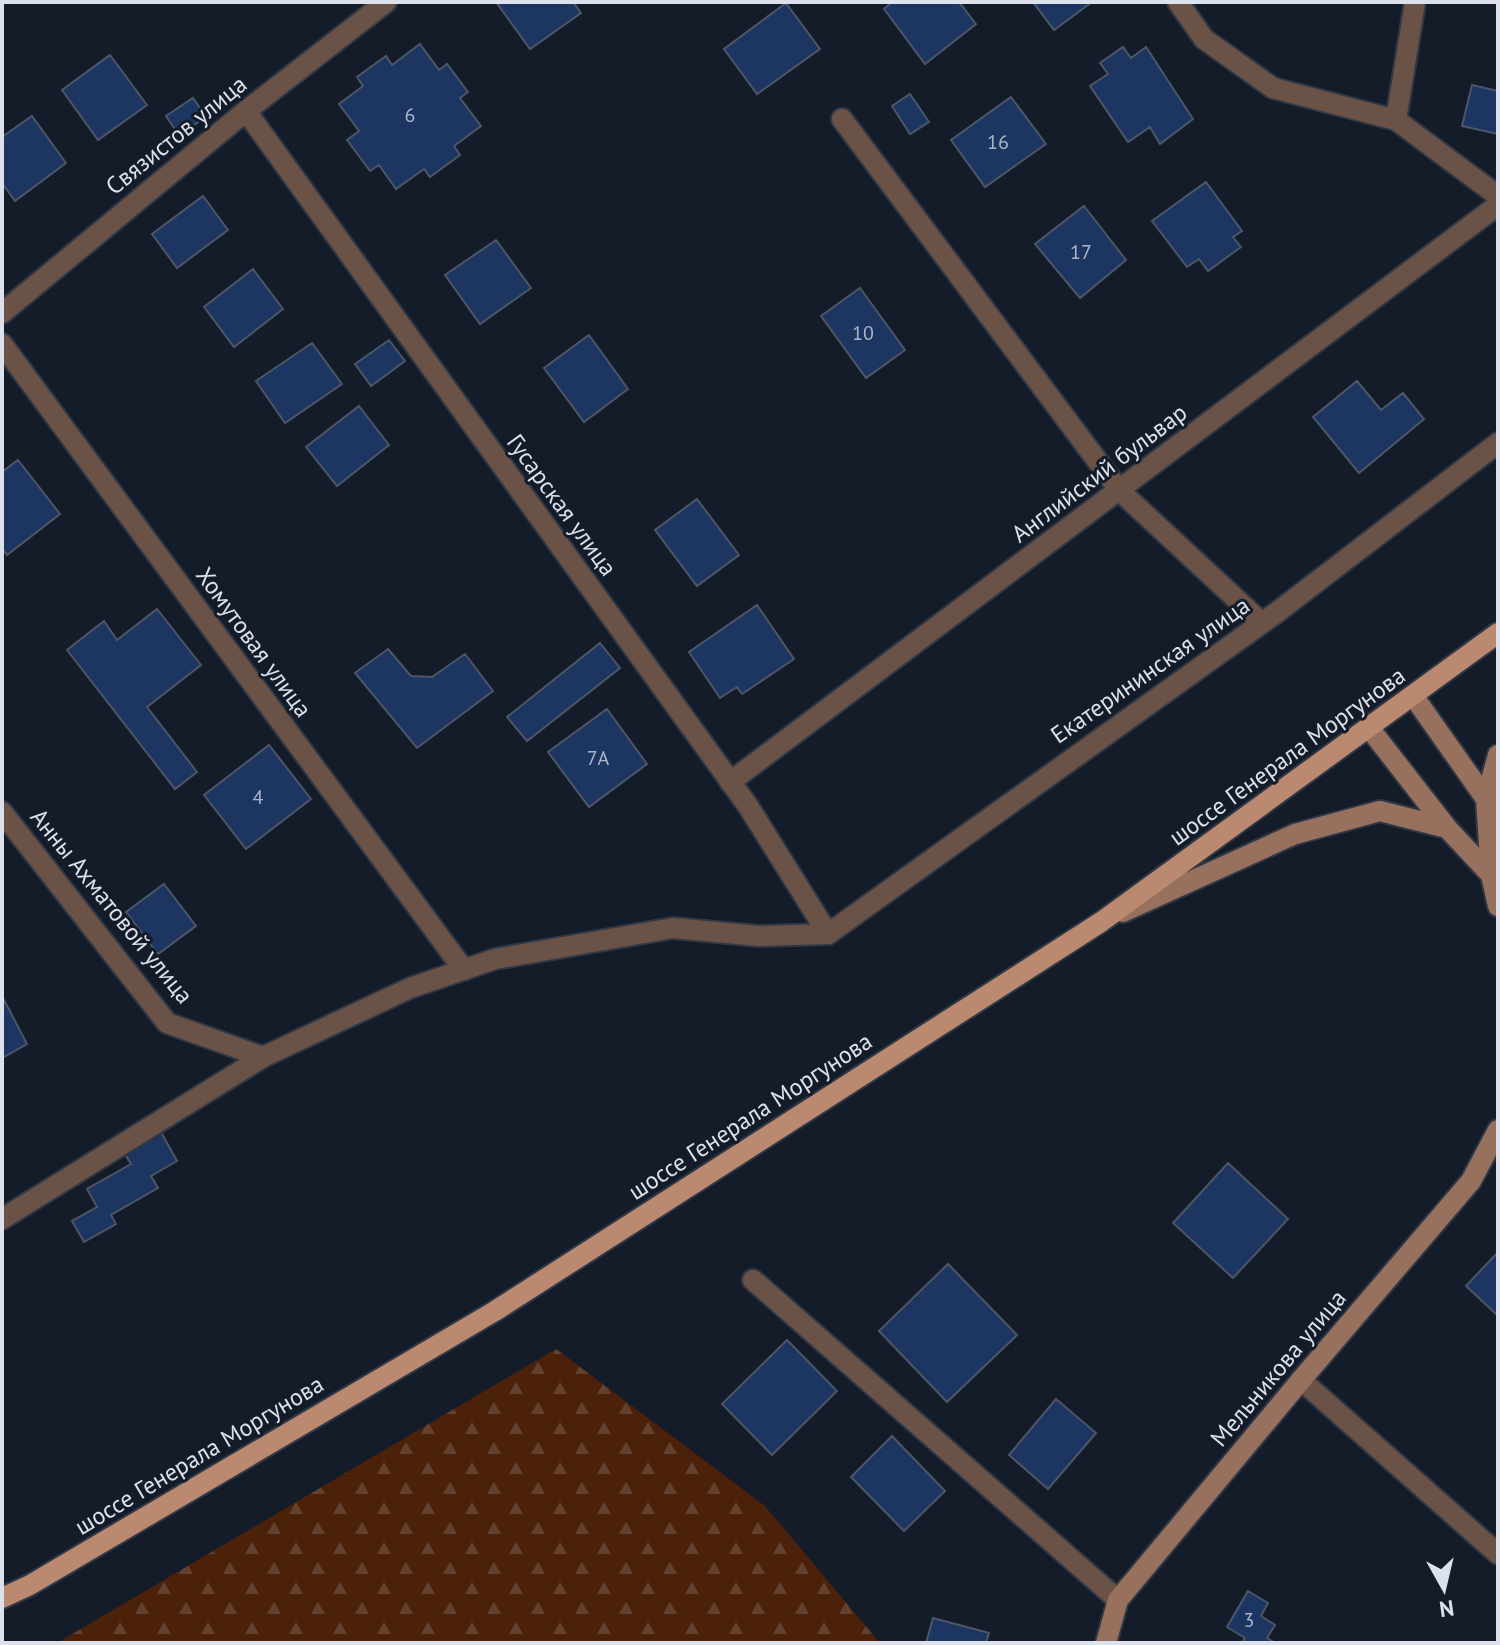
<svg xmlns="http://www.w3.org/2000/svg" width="1500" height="1645" font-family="'PT Sans',sans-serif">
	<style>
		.forest { fill: url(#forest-firs) }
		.building { fill: #1d3561; stroke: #4c5666; stroke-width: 2 }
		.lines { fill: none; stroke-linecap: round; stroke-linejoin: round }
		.street-casing { stroke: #303845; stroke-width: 24 }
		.secondary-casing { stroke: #303845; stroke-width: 24 }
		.primary-casing { stroke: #303845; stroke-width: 24 }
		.street { stroke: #6b5247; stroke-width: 20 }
		.secondary { stroke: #98715e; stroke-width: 20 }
		.primary { stroke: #bb8870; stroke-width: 20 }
		.labels { text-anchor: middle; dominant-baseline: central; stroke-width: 6; stroke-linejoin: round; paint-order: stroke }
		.number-label { font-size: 20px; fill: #acb6c8 }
		.street-label { font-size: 24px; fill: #dce1eb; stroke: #141c2a }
	</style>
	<defs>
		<pattern id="forest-firs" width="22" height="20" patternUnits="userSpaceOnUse" patternTransform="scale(2)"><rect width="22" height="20" fill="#4b210a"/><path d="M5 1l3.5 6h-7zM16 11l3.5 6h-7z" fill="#64412e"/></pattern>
	</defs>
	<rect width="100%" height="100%" fill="#141c2a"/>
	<path class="forest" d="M556,1349L765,1506L880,1643H57Z"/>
	<path class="building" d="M496,2H573L581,13L530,49Z
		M892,2H959L976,24L925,64L884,9Z
		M1033,2H1092L1054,30Z
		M786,3L820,49L757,94L724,49Z
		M420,44L439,70L447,64L468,92L460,98L481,126L454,146L460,155L430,177L424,169L396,189L379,165L370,171L347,140L359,131L339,104L363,86L357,77L386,56L392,65Z
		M1123,47L1131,58L1146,47L1193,119L1160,144L1150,127L1128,142L1090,86L1108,74L1100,63Z
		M110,55L147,105L98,140L62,90Z
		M1472,85L1498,91V134L1462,126Z
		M910,94L929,122L910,134L892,106Z
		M1011,97L1046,144L985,187L951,140Z
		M193,98L206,117L179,135L166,116Z
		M32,116L66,163L15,201L2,183V137Z
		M1206,182L1242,231L1233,237L1241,247L1208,271L1199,259L1187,267L1152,221Z
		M203,196L228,230L177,268L152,234Z
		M1084,206L1126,260L1080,298L1035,244Z
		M496,240L531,288L480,324L445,275Z
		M253,269L283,309L234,347L204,307Z
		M860,288L905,350L866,378L821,316Z
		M589,335L628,389L584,422L544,368Z
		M389,340L405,361L371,386L355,364Z
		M312,343L342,384L285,423L256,381Z
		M1357,381L1381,410L1403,393L1424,419L1359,473L1313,417Z
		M359,406L389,445L337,486L306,447Z
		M18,460L60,514L7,555L2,548V472Z
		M697,499L739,555L697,586L655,530Z
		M757,605L794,659L742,694L737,687L720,698L689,652Z
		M157,609L201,665L147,707L197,772L175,789L67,650L104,621L117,640Z
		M600,643L620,668L527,741L507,717Z
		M388,649L411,676L432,677L465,654L493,691L417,748L355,673Z
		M607,709L647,764L589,807L548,752Z
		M269,745L311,799L246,849L204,795Z
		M164,884L196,926L158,954L126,912Z
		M2,996L27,1044L2,1058Z
		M157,1125L177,1161L151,1176L158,1188L111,1215L116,1224L84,1242L72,1221L97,1207L87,1189L131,1164L120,1146Z
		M1228,1163L1288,1219L1233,1278L1173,1223Z
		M1498,1252V1316L1466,1286Z
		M948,1264L1017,1335L947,1402L879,1331Z
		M787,1340L837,1391L772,1455L722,1404Z
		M1056,1399L1096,1433L1048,1489L1009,1455Z
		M892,1436L945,1491L904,1531L851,1477Z
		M1248,1591L1268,1603L1261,1616L1275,1625L1267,1638L1275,1643H1242L1245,1638L1227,1627Z
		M933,1618L989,1633L986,1643H926Z"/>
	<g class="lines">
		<defs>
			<path id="street" d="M1178,2L1204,39L1273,88L1396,120L1498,196
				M246,111L748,806L828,934
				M842,119L1120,491L1262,623
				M1396,120L1415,2
				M2,313L246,111L386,2
				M2,344L464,970
				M730,782L1498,205
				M2,812L167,1023L263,1057L410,988L495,959L673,928L759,936L828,934
				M828,934L1276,613L1498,443
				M2,1219L263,1057
				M753,1280L1118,1600
				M1301,1380L1498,1554"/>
			<path id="secondary" d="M1414,697L1486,799
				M1370,729L1447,828L1491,875
				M1498,755L1486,799L1491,875L1498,906
				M1123,912L1295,834L1380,811L1447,828
				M1106,1643L1118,1600L1301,1380L1471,1181L1498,1130"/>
			<path id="primary" d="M2,1598L30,1585L495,1311L1101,922L1498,633"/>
		</defs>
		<use href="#street" class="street-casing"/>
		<use href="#secondary" class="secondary-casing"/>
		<use href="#primary" class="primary-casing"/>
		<use href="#street" class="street"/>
		<use href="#secondary" class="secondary"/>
		<use href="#primary" class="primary"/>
	</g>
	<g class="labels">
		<g class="number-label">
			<text x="410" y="115">6</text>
			<text x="998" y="142">16</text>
			<text x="1081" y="252">17</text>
			<text x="863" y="333">10</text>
			<text x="598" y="758">7А</text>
			<text x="258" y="797">4</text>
			<text x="1249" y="1620">3</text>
		</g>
		<g class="street-label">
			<text transform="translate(176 135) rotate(-39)">Связистов улица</text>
			<text transform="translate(1099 473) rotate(-37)">Английский бульвар</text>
			<text transform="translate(562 505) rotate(54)">Гусарская улица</text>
			<text transform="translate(254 642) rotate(54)">Хомутовая улица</text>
			<text transform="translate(1150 670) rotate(-35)">Екатерининская улица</text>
			<text transform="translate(1287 756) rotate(-36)">шоссе Генерала Моргунова</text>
			<text transform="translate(112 906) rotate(51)">Анны Ахматовой улица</text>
			<text transform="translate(750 1116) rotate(-33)">шоссе Генерала Моргунова</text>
			<text transform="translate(1278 1368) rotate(-50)">Мельникова улица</text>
			<text transform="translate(199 1455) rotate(-31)">шоссе Генерала Моргунова</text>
		</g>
	</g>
	<rect width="1500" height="1645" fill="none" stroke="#dce1eb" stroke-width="8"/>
	<g transform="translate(1444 1589) rotate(172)" stroke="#141c2a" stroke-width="6" paint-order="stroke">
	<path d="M0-6L14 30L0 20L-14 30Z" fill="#dce1eb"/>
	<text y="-12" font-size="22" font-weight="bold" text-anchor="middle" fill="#dce1eb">N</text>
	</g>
</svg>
